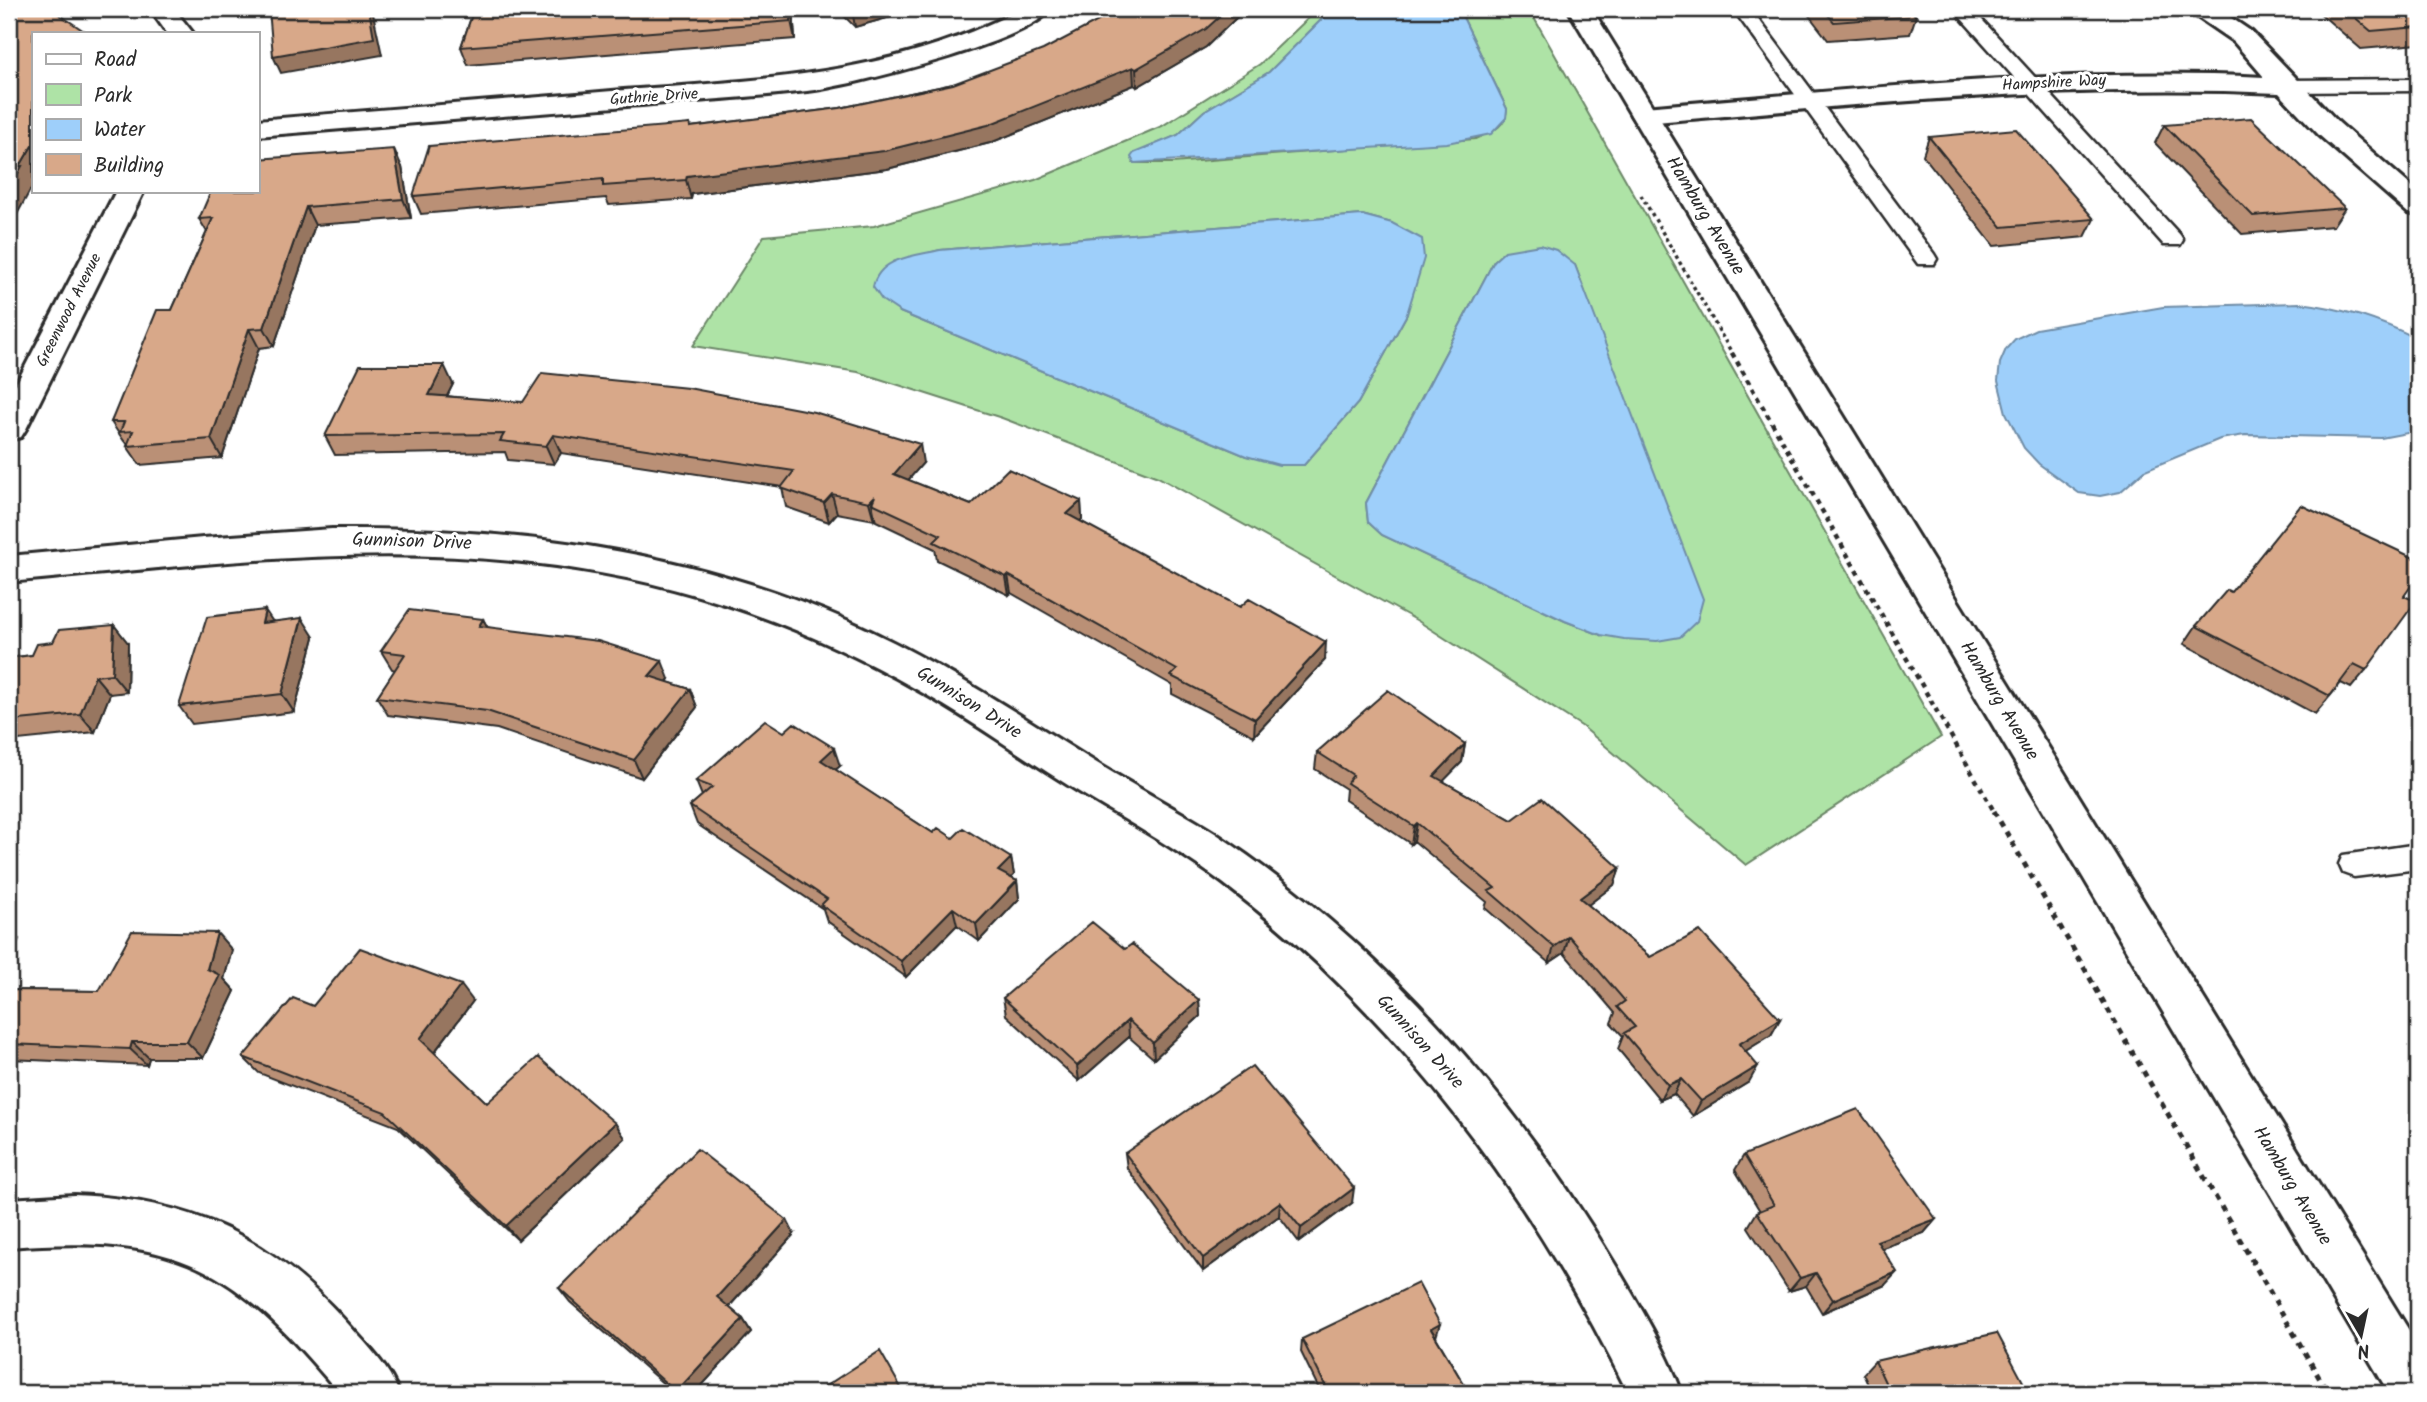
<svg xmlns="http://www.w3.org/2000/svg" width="2427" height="1402" font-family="Kalam,sans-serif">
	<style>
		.green { fill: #aee3a6; stroke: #6c8768; stroke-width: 2; fill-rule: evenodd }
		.water { fill: #9ecffa; stroke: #708da7; stroke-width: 2 }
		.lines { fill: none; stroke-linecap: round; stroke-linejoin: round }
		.lane-casing { stroke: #2b2b2b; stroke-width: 5 }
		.street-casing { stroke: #2b2b2b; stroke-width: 6 }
		.secondary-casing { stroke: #2b2b2b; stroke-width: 6 }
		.path-far2 { stroke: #2b2b2b; stroke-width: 3.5; stroke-dasharray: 3.5 3.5; stroke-linecap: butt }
		.path-far1 { stroke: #2b2b2b; stroke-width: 4.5; stroke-dasharray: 5 5; stroke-linecap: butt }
		.path { stroke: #2b2b2b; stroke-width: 5; stroke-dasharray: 6 6; stroke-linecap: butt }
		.lane { fill: #fff; fill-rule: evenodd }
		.street { fill: #fff; fill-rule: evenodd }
		.secondary { fill: #fff; fill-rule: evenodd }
		.wall { fill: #ba9076; stroke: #2b2b2b; stroke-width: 2 }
		.shaded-wall { fill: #977660; stroke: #2b2b2b; stroke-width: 2 }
		.building { fill: #d8a889; stroke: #2b2b2b; stroke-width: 2 }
		.labels { text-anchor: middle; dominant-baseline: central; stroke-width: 6; stroke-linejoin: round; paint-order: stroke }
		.far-street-label { font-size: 16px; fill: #2b2b2b; stroke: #fff }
		.street-label { font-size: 19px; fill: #2b2b2b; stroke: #fff }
	</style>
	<rect width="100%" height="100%" fill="#fff"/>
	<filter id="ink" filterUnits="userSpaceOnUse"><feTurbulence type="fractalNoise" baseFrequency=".0143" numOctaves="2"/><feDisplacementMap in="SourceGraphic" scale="14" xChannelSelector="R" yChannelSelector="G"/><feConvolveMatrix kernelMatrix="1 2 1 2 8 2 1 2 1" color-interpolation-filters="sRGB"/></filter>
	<g filter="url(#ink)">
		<path class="green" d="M1318,9H1332L1269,72L1204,111L1178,135L1147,148L1134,163H1172L1475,139C1490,132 1506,128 1507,109L1459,9H1529L1941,737L1746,865L1583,727L1418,621L1158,477L1002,418L858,372L693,346L764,236L874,226L1035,180L1162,126L1260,64ZM1362,215L1392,223L1407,314L1358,403L1304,465L1246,456L900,312L893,262L940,250ZM1505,251L1575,265L1590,306L1601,635L1565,621L1382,535L1368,522L1366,503L1494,261Z"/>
		<path class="water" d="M1332,9H1459L1507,109L1506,118L1491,134L1447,143L1134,163L1131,157L1134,153L1178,135L1204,111L1269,72Z
			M1362,215L1392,223L1422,239L1424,258L1407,314L1358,403L1304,465H1279L1246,456L900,312L882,300L873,287C879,257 915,256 940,250Z
			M1540,245L1556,250L1575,265L1703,599L1697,621L1680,637L1657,641L1624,639L1601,635L1565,621L1382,535L1368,522L1366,503L1494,261L1505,251Z
			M2300,303C2342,308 2380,320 2418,339V431L2381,438L2245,435L2220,439L2145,470L2120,492L2100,496L2079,493L2039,464L2024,448L2006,413L1998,381L2000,363L2006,349L2015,339L2036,329L2163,307Z"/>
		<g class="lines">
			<defs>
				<path id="lane" d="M1733,9H1751L1934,254L1937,259L1934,264H1918Z
					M1953,9H1972L2180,235L2183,240L2180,245H2164Z
					M2418,79V91L2286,92L2276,86L2286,80Z
					M2418,844V869L2354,877L2343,873L2339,864L2343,855Z"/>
				<path id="street" d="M150,9H174L193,33H167Z
					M1021,9H1051C1028,42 851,86 807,91C748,98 687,101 627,106C504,116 381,126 257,136V120C376,110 494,101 612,91C755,80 891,77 1021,9Z
					M2190,9H2218L2252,32L2339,123L2418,192V216L2408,213L2319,135L2279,93C2066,83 1856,105 1644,123L1635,121L1631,115L1635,109L1644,107C1851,90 2057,67 2264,77L2234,42L2193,14Z
					M116,191H144L26,429L21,437L9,440V398Z
					M332,529C509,527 685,549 849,621C930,657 1004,705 1079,752C1123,780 1170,805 1215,833C1379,942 1516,1097 1616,1266C1640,1307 1666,1349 1682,1393H1628C1532,1197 1398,1016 1223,883C1168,842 1106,810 1049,773C1005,745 962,714 916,689C810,629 697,587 576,569C386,539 198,565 9,582V556L203,538Z
					M74,1195C193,1200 270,1236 349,1325C368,1346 389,1367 399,1393H339C232,1265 178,1234 9,1247V1199Z"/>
				<path id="secondary" d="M1568,9H1592L2418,1345V1393H2389Z"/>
			</defs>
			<use href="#lane" class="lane-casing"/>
			<use href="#street" class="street-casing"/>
			<use href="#secondary" class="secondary-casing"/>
			<path class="path-far2" d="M1641,195L1733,355"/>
			<path class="path-far1" d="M1732,353L1995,813"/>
			<path class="path" d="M1994,811L2328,1393"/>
			<use href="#lane" class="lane"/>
			<use href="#street" class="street"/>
			<use href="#secondary" class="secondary"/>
		</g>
		<path class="wall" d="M474,9H793L795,39L468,65L461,47Z
			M837,9H919L855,27Z
			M1804,9H1910L1916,16L1910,34L1828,40Z
			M2315,9H2418V44L2361,49Z
			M1236,18L1206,47L1137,87L1134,85L990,143L887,169L692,194L691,199L609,205L606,198L421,214L413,196L690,124L691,127L840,108L953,84Z
			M2164,125L2345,208L2333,226L2242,234L2155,143Z
			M1929,137L2094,219L2085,237L1994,246L1923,155Z
			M402,167L411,218L315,225L274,346L259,348L222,458L140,465L127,446L128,445L125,441H124L111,422L172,310L207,232L199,219Z
			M453,384L447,396L923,463L908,480L971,505L1081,501L1082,519L1080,521L1325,660L1254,736L1172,694V685L1011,593L1009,595L937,560L935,549L876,521L875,518L874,520L837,513L829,522L786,507L782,487L561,453L554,464L508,460L505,452L335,455L325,436Z
			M2231,592L2404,596L2366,670L2351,688L2341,683L2315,714L2184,644L2196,626Z
			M483,619L487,627L669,679L667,682L690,689L697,707L642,778L497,729L388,715L377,697L395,670L392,669L381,651Z
			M273,621L314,637L294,712L192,724L179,706Z
			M114,625L128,643L127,692L110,694L95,732L9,741V658L32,655L53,642Z
			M1465,744L1462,762L1443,781L1512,820L1620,868L1614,885L1588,905L1650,957L1780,1019L1771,1035L1745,1051L1749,1082L1693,1116L1674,1094L1660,1100L1618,1049L1623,1036L1611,1023L1615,1013L1564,953L1549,963L1485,908L1487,902L1414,841L1411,844L1345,800L1346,789L1315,769L1317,752Z
			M840,766L835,770L933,833L953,838L1011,858L1014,875L1011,878L1017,881L1019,899L979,941L957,925L906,977L827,921L823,909L697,824L690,806L702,796L696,781Z
			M1125,949L1199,1000L1200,1016L1154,1059L1129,1037L1079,1081L1006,1015L1003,998Z
			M232,950L224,979L235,991L203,1058H149L147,1065L9,1059V990L99,991Z
			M473,1001L434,1053L487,1103L615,1123L625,1138L518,1240L398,1127L259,1073L243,1057L313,1006Z
			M1125,1153L1352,1203L1299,1242L1279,1216L1203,1271L1127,1168Z
			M1744,1155L1936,1219L1924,1233L1882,1248L1885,1285L1822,1313L1806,1286L1789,1291L1748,1227L1757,1212L1760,1211L1735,1170Z
			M794,1234L729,1307L743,1319L751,1332L695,1393H674L570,1302L559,1288Z
			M1436,1337L1469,1393H1321L1301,1352L1302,1339Z
			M1875,1361L2029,1393H1872L1863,1374Z"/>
		<path class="shaded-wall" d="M369,9H372L382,55L281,73L273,56Z
			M791,9H793L795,39L791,21Z
			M855,9H919L855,27L852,10Z
			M1228,9H1242L1236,18L1206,47L1137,87L1136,69Z
			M1133,67L1134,85L990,143L887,169L692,194L691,199L686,180L687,176Z
			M33,144V185L9,229V190L20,166Z
			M394,149L402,167L411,218L403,199Z
			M306,207L315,225L274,346L264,328Z
			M249,329L259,348L222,458L211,439Z
			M444,365L453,384L438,414L429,395Z
			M553,435L561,453L554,464L546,446Z
			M920,444L923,463L897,493L894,474Z
			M832,494L837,513L829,522L824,503Z
			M875,496L872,503L875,518L874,520L869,502Z
			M1081,501L1082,519L1069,533L1067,514Z
			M1008,575L1011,593L1009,595L1006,577Z
			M265,610L277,628L262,623Z
			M302,618L314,637L294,712L282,694Z
			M483,619L493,637L479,626Z
			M114,625L128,643L127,692L112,674Z
			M1326,642L1325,660L1254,736L1255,719Z
			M662,661L669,679L656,695L649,676Z
			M95,676L110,694L95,732L80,714Z
			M690,689L697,707L642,778L634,760Z
			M1465,744L1462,762L1431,794L1434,776Z
			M834,748L840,766L826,778L821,760Z
			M1417,823L1414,841L1411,844L1414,826Z
			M1011,858L1014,875L1002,888L998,871Z
			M1620,868L1614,885L1575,915L1580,898Z
			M1017,881L1019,899L979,941L976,924Z
			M953,908L957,925L906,977L901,961Z
			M9,930L19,939L9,966Z
			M217,933L232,950L224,979L235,991L203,1058L187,1042Z
			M1569,936L1564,953L1549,963L1554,947Z
			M461,985L473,1001L432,1055L420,1039Z
			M1199,1000L1200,1016L1154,1059L1153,1043Z
			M1780,1019L1771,1035L1731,1060L1739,1044Z
			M1128,1020L1129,1037L1079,1081L1077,1066Z
			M132,1042L149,1058L147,1065L130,1049Z
			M1758,1066L1749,1082L1693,1116L1701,1101Z
			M1681,1079L1674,1094L1660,1100L1668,1085Z
			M615,1123L625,1138L518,1240L506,1226Z
			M1354,1188L1352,1203L1299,1242L1301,1228Z
			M1280,1202L1279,1216L1203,1271V1258Z
			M1936,1219L1924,1233L1866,1254L1877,1241Z
			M787,1220L794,1234L726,1310L717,1297Z
			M1897,1272L1885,1285L1822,1313L1833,1300Z
			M1816,1273L1806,1286L1789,1291L1800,1278Z
			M743,1319L751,1332L695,1393H677L676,1392Z
			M1440,1324L1436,1337L1431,1329Z"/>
		<path class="building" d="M9,9H51L87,33H33V144L20,166H22L9,190Z
			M269,9H369L374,38L273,56Z
			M474,9H791V21L461,47Z
			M1121,9H1228L1206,29L1136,69L1133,67L988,125L884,151L687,176L686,180L603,186V179L413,196L429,146L690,124V127L840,108L953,84L1043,50Z
			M1823,9H1910L1916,16L1834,22Z
			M2345,9H2418V27L2371,31Z
			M2251,118L2345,208L2253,216L2164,125Z
			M2016,129L2094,219L2002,227L1929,137Z
			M394,149L403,199L306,207L264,328L249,329L211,439L127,446L133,431L120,432L124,422H111L157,310H172L213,218L199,219L211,191H257V159Z
			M360,365H444L429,395L523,402L542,373L688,388L814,412L920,444L894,474L971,505L1008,469L1081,501L1067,514L1240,607L1249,599L1326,642L1255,719L1171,676L1177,670L1008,575L1006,577L934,542L941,535L872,503L875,496L869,502L832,494L824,503L781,488L794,471L553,435L546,446L500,441L504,434L325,436Z
			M2301,505L2418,560V576L2404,596L2416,601L2366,670L2354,664L2330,696L2196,626L2227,590L2231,592Z
			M265,610L262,623L302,618L282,694L179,706L207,617Z
			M409,610L483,619L479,626L598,641L662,661L649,676L690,689L634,760L487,711L377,697L405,654L381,651Z
			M114,625L112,674L95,676L80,714L9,721V658L32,655L37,644L53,642L59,630Z
			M1388,690L1465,744L1434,776L1512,820L1542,798L1620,868L1580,898L1650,957L1700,931L1780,1019L1739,1044L1758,1066L1701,1101L1681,1079L1668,1085L1624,1033L1635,1027L1617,1007L1625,1001L1569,936L1554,947L1489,891L1495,888L1417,823L1414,826L1347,783L1353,775L1317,752Z
			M765,720L784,732L794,723L834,748L821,760L933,833L938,828L953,838L963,828L1011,858L998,871L1017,881L976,924L953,908L901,961L821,905L827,899L690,806L712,787L696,781Z
			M1092,922L1125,949L1132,944L1199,1000L1153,1043L1128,1020L1077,1066L1003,998Z
			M132,931L217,933L207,969L220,975L187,1042H132L130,1049L9,1044V990L99,991Z
			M360,948L461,985L420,1039L487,1103L538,1057L615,1123L506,1226L385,1112L243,1057L293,998L313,1006Z
			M1252,1066L1354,1188L1301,1228L1280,1202L1203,1258L1125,1153Z
			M1858,1109L1936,1219L1877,1241L1897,1272L1833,1300L1816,1273L1800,1278L1757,1212L1774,1205L1744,1155Z
			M697,1149L787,1220L717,1297L743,1319L676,1392L559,1288Z
			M1418,1283L1440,1324L1431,1329L1469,1393H1329L1302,1339Z
			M1997,1333L2029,1393H1890L1875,1361Z
			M880,1351L904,1393H815Z"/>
	</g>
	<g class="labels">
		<g class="far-street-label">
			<text transform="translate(2054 83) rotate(-3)">Hampshire Way</text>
			<text transform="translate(654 97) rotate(-4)">Guthrie Drive</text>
			<text transform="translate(69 310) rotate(-63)">Greenwood Avenue</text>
		</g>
		<g class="street-label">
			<text transform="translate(1705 216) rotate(59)">Hamburg Avenue</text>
			<text transform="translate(412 542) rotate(2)">Gunnison Drive</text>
			<text transform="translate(1999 701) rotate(59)">Hamburg Avenue</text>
			<text transform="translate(969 703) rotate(32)">Gunnison Drive</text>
			<text transform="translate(1420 1042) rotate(48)">Gunnison Drive</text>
			<text transform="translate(2292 1186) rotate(59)">Hamburg Avenue</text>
		</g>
	</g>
	<rect width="2427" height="1402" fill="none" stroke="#fff" stroke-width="35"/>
	<rect x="18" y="18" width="2392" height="1367" fill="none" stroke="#2b2b2b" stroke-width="2.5" filter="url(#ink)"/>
	<rect x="32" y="32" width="228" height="161" fill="#ffffff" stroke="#aaaaaa" stroke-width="2"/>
	<rect x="46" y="54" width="35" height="10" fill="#ffffff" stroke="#aaaaaa" stroke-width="2"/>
	<text x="94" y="66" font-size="21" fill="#2b2b2b">Road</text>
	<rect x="46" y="84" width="35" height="21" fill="#aee3a6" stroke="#aaaaaa" stroke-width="2"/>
	<text x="94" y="102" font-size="21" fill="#2b2b2b">Park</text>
	<rect x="46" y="119" width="35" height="21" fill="#9ecffa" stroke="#aaaaaa" stroke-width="2"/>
	<text x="94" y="136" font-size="21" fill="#2b2b2b">Water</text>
	<rect x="46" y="154" width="35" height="21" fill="#d8a889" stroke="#aaaaaa" stroke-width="2"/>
	<text x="94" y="172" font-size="21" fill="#2b2b2b">Building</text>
	<g transform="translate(2361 1335) rotate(171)" stroke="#ffffff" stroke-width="5" paint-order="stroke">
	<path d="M0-5L12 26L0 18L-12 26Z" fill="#2b2b2b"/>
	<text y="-10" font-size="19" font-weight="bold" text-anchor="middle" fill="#2b2b2b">N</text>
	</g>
</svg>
